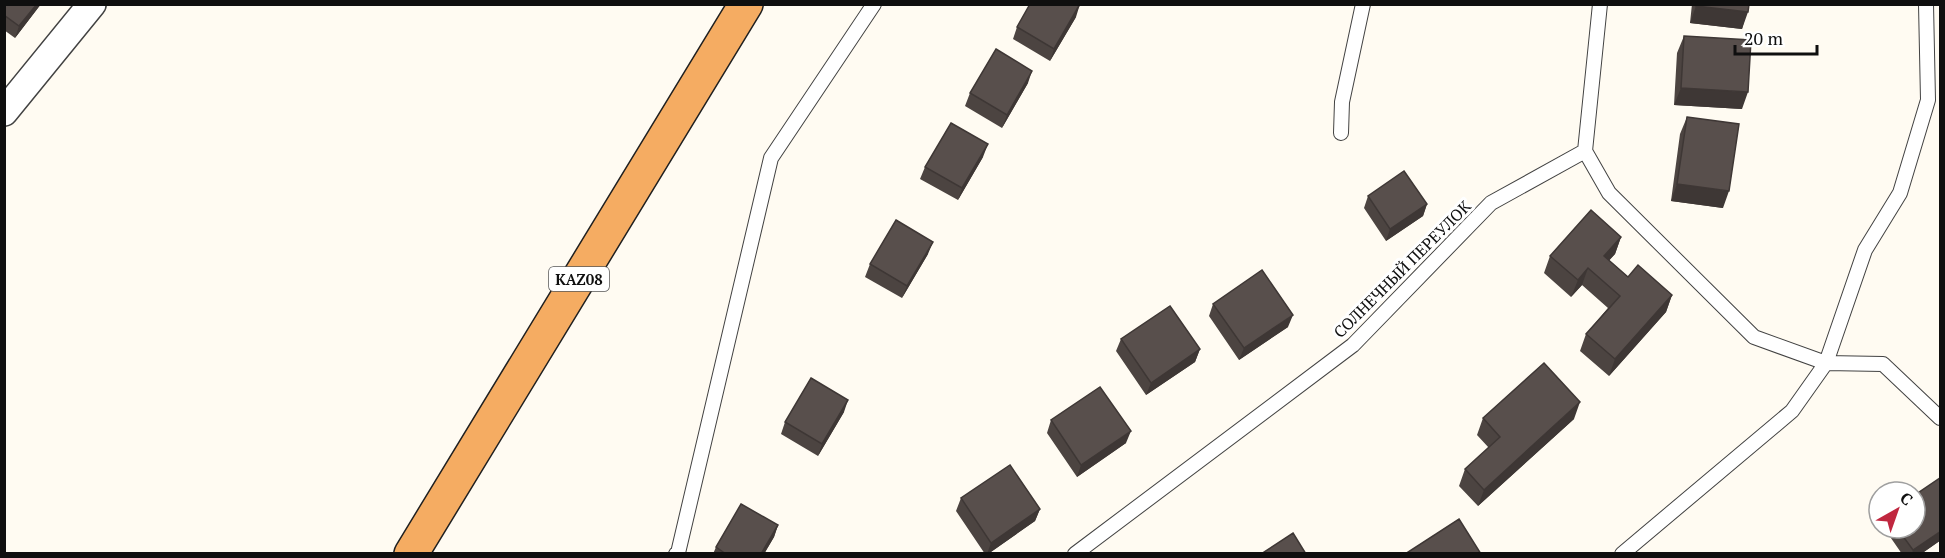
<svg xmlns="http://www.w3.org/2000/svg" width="1945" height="558" font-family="'PT Serif',serif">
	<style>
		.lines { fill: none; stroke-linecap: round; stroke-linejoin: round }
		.service-casing { stroke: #424242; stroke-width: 16 }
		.minor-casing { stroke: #424242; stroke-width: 30 }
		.trunk-casing { stroke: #202020; stroke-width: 36 }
		.service { stroke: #fff; stroke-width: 14 }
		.minor { stroke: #fff; stroke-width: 27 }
		.trunk { stroke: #f5ac62; stroke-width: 33 }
		.wall { fill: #4c4441 }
		.shaded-wall { fill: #3e3735 }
		.building { fill: #584f4c; stroke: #3e3735; stroke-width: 1.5 }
		.labels { text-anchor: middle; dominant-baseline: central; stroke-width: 6; stroke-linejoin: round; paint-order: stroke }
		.shield { fill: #fff; stroke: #575757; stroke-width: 1.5 }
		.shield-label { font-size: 15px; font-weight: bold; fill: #0f0f0f }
		.street-label { font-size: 16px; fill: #0f0f0f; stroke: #fff }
	</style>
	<rect width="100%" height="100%" fill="#fffbf2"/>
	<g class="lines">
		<defs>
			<path id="service" d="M1341,133L1342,102L1363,4
				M1585,151L1609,193L1754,337L1826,363L1883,364L1940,418
				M676,554L678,553L771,158L874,4
				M1075,554L1353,345L1491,203L1585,151L1600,4
				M1622,554L1792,411L1826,363L1865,250L1900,193L1928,100L1926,4"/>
			<path id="minor" d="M4,112L92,4"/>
			<path id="trunk" d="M411,554L746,4"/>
		</defs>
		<use href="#service" class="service-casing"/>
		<use href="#minor" class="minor-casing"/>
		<use href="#trunk" class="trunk-casing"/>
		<use href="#service" class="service"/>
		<use href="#minor" class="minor"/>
		<use href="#trunk" class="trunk"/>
	</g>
	<path class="wall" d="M4,4H41L15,38L4,30Z
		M1692,4H1749L1742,29L1690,23Z
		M1076,17L1050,61L1013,39L1017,27Z
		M1684,36L1742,109L1674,105L1677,53Z
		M1028,83L1002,128L965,106L970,93Z
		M1687,117L1723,208L1671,201L1680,134Z
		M983,157L958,200L920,179L925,167Z
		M1368,196L1427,204L1423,216L1386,241L1364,208Z
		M1621,237L1615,254L1609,260L1628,277L1672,295L1666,312L1609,376L1580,351L1586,334L1608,308L1582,285L1571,297L1544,273L1550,256Z
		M928,254L902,298L865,277L870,264Z
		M1213,304L1288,327L1239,360L1209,316Z
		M1121,339L1200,349L1195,362L1146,395L1116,351Z
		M844,412L818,456L781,434L785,422Z
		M1483,418L1574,419L1478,506L1459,486L1465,469L1489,448L1477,435Z
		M1051,420L1126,443L1077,477L1047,433Z
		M961,498L1040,509L1035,521L988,554H985L956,511Z
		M778,525L774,537L764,554H713L716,547Z
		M1884,528H1915L1941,540L1921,554H1902Z"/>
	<path class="shaded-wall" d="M37,4H41L15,38L19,26Z
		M1080,4L1076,17L1050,61L1054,49Z
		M1696,6L1748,12L1742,29L1690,23Z
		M1032,71L1028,83L1002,128L1007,115Z
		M1681,88L1748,92L1742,109L1674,105Z
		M988,144L983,157L958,200L962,188Z
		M1677,184L1729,191L1723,208L1671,201Z
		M1427,204L1423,216L1386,241L1390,229Z
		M1621,237L1615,254L1598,273L1604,256Z
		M933,242L928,254L902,298L907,286Z
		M1588,268L1582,285L1571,297L1578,280Z
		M1672,295L1666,312L1609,376L1615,359Z
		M1293,315L1288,327L1239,360L1244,348Z
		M1200,349L1195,362L1146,395L1151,383Z
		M848,400L844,412L818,456L822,444Z
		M1580,402L1574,419L1478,506L1484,490Z
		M1131,431L1126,443L1077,477L1081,465Z
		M1040,509L1035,521L988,554H987L991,543Z
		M778,525L774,537L764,554H761Z
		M1941,531V540L1921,554H1912L1913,550Z"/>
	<path class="building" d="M4,4H37L19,26L4,15Z
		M1030,4H1080L1054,49L1017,27Z
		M1696,4H1749L1748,12L1696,6Z
		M1684,36L1751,40L1748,92L1681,88Z
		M996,49L1032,71L1007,115L970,93Z
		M1687,117L1739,124L1729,191L1677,184Z
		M951,123L988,144L962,188L925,167Z
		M1404,171L1427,204L1390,229L1368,196Z
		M1591,210L1621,237L1604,256L1628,277L1638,265L1672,295L1615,359L1586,334L1620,296L1588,268L1578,280L1550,256Z
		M896,220L933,242L907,286L870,264Z
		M1262,270L1293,315L1244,348L1213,304Z
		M1170,306L1200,349L1151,383L1121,339Z
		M1544,363L1580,402L1484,490L1465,469L1500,437L1483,418Z
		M811,378L848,400L822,444L785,422Z
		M1100,387L1131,431L1081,465L1051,420Z
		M1010,465L1040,509L991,543L961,498Z
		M1940,478L1941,531L1913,550L1897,528H1915V495Z
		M741,504L778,525L761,554H726L716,547Z
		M1459,519L1481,554H1405Z
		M1293,533L1306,554H1261Z"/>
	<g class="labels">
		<rect class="shield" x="549" y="267" width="60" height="24" rx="4.5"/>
		<g class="shield-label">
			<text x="579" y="279">KAZ08</text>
		</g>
		<g class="street-label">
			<text transform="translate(1402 269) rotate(-45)">СОЛНЕЧНЫЙ ПЕРЕУЛОК</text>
		</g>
	</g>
	<rect width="1945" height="558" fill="none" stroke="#0f0f0f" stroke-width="12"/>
	<g transform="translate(1897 510) rotate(40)"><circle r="28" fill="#ffffff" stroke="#9f9f9f" stroke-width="1.5"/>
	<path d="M0-4.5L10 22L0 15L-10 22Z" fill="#c0273f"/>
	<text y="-9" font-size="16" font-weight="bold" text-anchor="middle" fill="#0f0f0f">С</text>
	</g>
	<path d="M1735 45v9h82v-9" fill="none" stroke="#0f0f0f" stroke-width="3"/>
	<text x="1744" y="45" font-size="18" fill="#0f0f0f" stroke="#ffffff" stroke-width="4.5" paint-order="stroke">20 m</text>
</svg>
